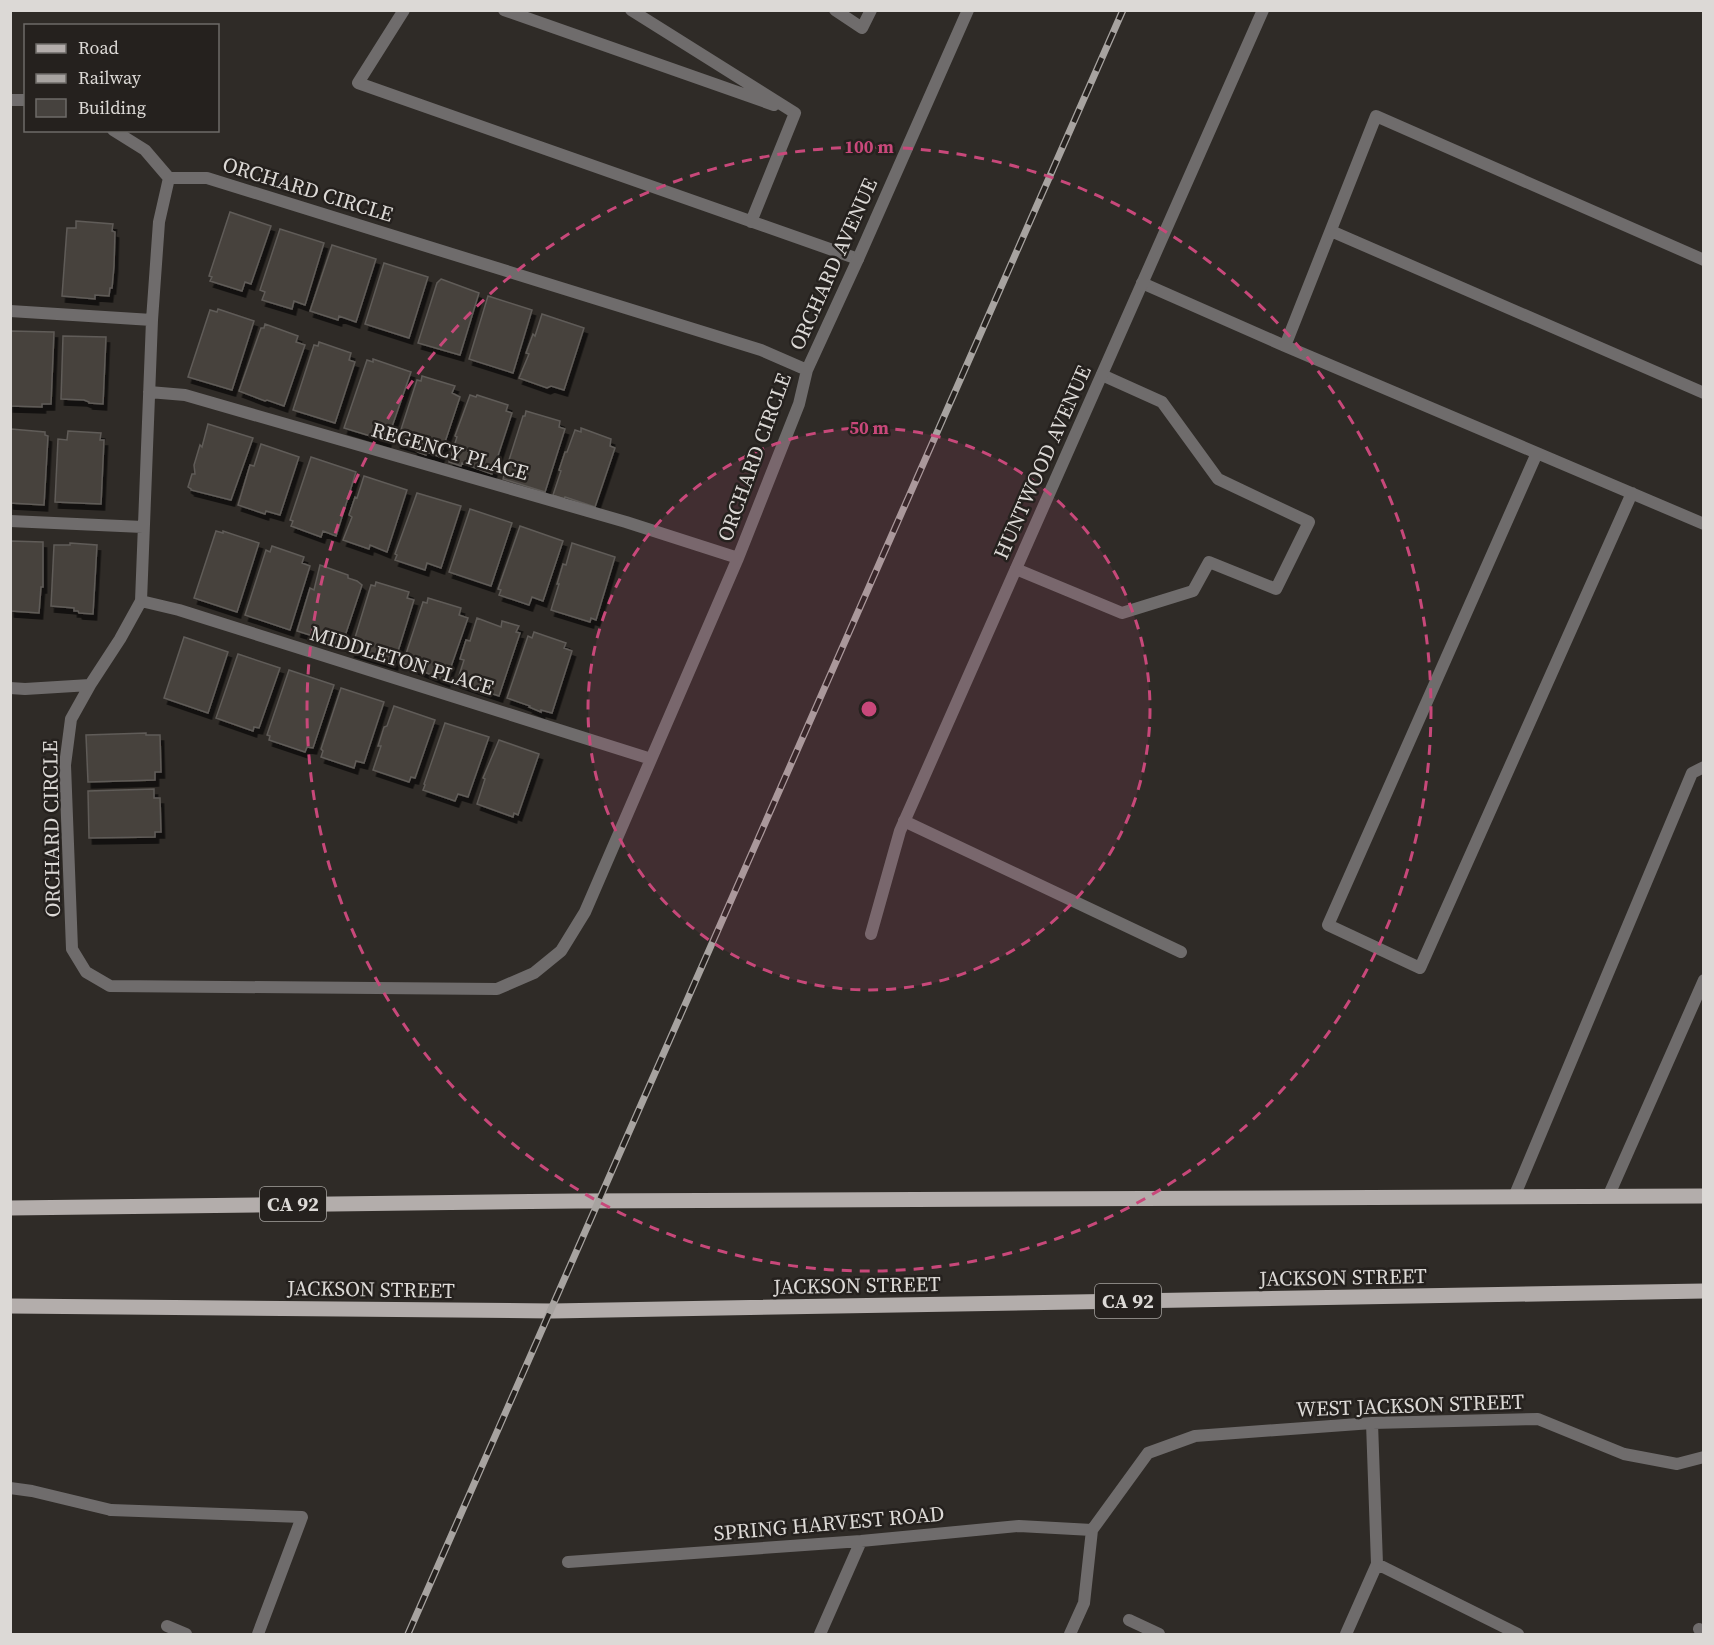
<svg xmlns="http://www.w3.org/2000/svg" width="1714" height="1645" font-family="'Source Serif 4',serif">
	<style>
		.building { fill: #46423e; stroke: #605c58; stroke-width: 1.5; filter: url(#shadow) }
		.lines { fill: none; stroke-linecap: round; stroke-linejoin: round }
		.service { stroke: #6f6c6c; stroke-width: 12 }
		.minor { stroke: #6f6c6c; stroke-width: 12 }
		.primary { stroke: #b3adab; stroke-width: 15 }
		.rail-casing { stroke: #a7a3a0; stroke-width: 7 }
		.rail { stroke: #25211e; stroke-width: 4.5; stroke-dasharray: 14; stroke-linecap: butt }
		.ring { fill: none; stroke: #c8487a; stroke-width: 3; stroke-dasharray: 10 8 }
		.labels { text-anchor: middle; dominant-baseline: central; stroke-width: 5; stroke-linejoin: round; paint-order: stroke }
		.shield { fill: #25211e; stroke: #a5a29f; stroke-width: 1.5 }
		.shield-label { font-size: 20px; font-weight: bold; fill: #dcd9d6 }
		.street-label { font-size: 21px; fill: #dcd9d6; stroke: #25211e }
		.centre { fill: #c8487a; stroke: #25211e; stroke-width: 3 }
		.ring-label { font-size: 18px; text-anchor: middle; font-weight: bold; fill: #c8487a; stroke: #25211e; stroke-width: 5; stroke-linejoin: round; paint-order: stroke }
	</style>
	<defs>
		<filter id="shadow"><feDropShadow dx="3.5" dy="6" stdDeviation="0" flood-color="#0009"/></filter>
	</defs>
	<rect width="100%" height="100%" fill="#2f2b27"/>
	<path class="building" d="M230,212L271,226L251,284L245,282L242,291L210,281L212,277L209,276Z
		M76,221L113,224L112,231L115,232L114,266L112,288H110L109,296L95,295V299L62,296L67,228H76Z
		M280,229L324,243L305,305L294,301L292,309L262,300L265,292L260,290Z
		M332,245L376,259L356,322L339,316L338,320L310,311Z
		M384,263L428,277L409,338L365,324Z
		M441,279L479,293L460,355L418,343L437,283Z
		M488,296L532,310L513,373L469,359Z
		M218,309L254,321L232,390L188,377L210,310L217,312Z
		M542,314L584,328L564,390L551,386L547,388L519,378L529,354L526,353L533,334L535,336Z
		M265,324L298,336L296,342L305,345L284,406L267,400L265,401L239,391L261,328H264Z
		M10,331L54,332L51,404H42V407L10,406Z
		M63,336L106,337L103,404L89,403V402L84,400L61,399Z
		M319,342L351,353L349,360L355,362L335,423L293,410L314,345L318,346Z
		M373,359L411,372L387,441L344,428L367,360L373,362Z
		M422,376L455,386L452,393L460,397L440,457L427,452L426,455L418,452L414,449V447L397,442L417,380L421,381Z
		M470,395L476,397L477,395L508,405L506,411L512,413L492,474L462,463L461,466L449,462L457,437L455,436Z
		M526,411L560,421L559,427L565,429L545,492L503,479L523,416H525Z
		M208,424L253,438L231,500L191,490V489L188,487L192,474H195L194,465L200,445L202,447Z
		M581,428L611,439L610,446L615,448L595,507L565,497L564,499L553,495L561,471L559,470L565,452H567L575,430L581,432Z
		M11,429L45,432V435L48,436L44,505L10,503Z
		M68,431L101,433L100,440H104L101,504L55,502L58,439L67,440Z
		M261,444L299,457L280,515L266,511L265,514L238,505L250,465L254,466Z
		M311,457L356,472L336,536L323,531L321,537L291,526L293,521L290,520Z
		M364,476L407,490L387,552L370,545L369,549L343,540L352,517L349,515L355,497L357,498Z
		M417,493L461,506L441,568L427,563L425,570L395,560L397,555L395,554Z
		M470,509L512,523L491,586L449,572Z
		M520,526L563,541L543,601L532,597L529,605L499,595L501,590L498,589Z
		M216,531L223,533V531L259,543L237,612L194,598Z
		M10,541L43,542V587H41L39,613L11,611Z
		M70,543L97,545L93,614L79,613L78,611H74V608L51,606L54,545H70Z
		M572,543L615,557L596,620L591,618L590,622L551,610L559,584H557L563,564L566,565Z
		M272,546L304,557L302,563L310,566L290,630L245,615L266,550L270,552Z
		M320,565L348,575V578L357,581L362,585L342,645L297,631L310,588L314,590Z
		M376,582L409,592L407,598L414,600L394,664L351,651L371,585L375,586Z
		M428,598L461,608L459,615L468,618L446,681L403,663L423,602L427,603Z
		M477,618L501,627L502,621L519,626L516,632L520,633L499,696L457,682L464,660L460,659L466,640L470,641Z
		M534,632L566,643L564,648L572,651L552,713L541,710V712L529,707L530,706L507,698L528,636L532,638Z
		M184,637L228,652L208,713L164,698Z
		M238,654L280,668L259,728L254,727L253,731L216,718Z
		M289,670L334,685L313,748L307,747L305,752L269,740L270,736L267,735Z
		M341,688L384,702L364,763L356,761L354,768L321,757L323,751L321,749Z
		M394,706L435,720L415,778L411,777L409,782L373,770L381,746H378L384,727L387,726Z
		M445,723L489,737L468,797L458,794L455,801L423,790L425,785L424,784Z
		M146,733V735H160L161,772H155V780L88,782L86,735Z
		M499,740L539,754L518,815L514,813L513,817L477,804L485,779L483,778Z
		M154,789V798H160L161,832H155V837L89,838L88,791Z"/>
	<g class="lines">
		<path class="service" d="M404,10L358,83L858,259
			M504,10L774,105
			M631,10L795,113L751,222
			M835,10L862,28L871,10
			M1331,231L1704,393
			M1142,283L1285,346L1704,524
			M1285,346L1376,116L1704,260
			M1537,453L1328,925L1420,968L1632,493
			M1016,569L1122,613L1193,591L1209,562L1276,589L1309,522L1218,479L1162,402L1102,375
			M904,821L1181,952
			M1514,1197L1692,773L1704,767
			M1608,1197L1704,980
			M111,1510L302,1517L258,1634
			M167,1626L186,1634
			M1699,1629L1704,1633"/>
		<path class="minor" d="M10,100H26
			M113,130L145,150L169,178
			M10,311L152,320
			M807,370L761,350L207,178H169L159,222L152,320L141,601L120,639L90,685L71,719L65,765L72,949L86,972L110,986L497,989L534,973L561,951L585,912L738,558L799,404L807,370L858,259L968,10
			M149,392L185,395L626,522L738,558
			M10,521L143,527
			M141,601L179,610L651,759
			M10,688L25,689L90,685
			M871,934L900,831L1263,10
			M10,1488L32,1491L111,1510
			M568,1562L861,1541L1019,1526L1092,1530
			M1377,1564L1518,1634
			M1129,1620L1159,1634
			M820,1634L861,1541
			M1070,1634L1084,1603L1092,1530L1148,1453L1195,1436L1372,1423L1538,1419L1624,1454L1677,1464L1704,1457
			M1346,1634L1377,1564L1372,1423"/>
		<path class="primary" d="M10,1208L576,1201L1704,1196
			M10,1306L552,1311L1704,1291"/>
		<defs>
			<path id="rail" d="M408,1634L1123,10"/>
		</defs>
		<use href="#rail" class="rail-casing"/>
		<use href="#rail" class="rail"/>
	</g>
	<circle cx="869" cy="709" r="281" fill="#c8487a" fill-opacity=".12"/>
	<g class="ring">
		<circle cx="869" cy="709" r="281"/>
		<circle cx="869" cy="709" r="562"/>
	</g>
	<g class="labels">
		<g class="shield">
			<rect x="260" y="1187" width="66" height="34" rx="4.5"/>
			<rect x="1095" y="1284" width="66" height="34" rx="4.5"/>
		</g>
		<g class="shield-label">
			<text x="293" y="1204">CA 92</text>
			<text x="1128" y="1301">CA 92</text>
		</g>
		<g class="street-label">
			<text transform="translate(308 189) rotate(17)">ORCHARD CIRCLE</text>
			<text transform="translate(833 264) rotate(-66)">ORCHARD AVENUE</text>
			<text transform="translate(450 451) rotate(16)">REGENCY PLACE</text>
			<text transform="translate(754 457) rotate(-70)">ORCHARD CIRCLE</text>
			<text transform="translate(1042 462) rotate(-66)">HUNTWOOD AVENUE</text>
			<text transform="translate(402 660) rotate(17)">MIDDLETON PLACE</text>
			<text transform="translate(51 829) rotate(-91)">ORCHARD CIRCLE</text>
			<text transform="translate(1343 1277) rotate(-1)">JACKSON STREET</text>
			<text transform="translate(857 1285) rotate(-1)">JACKSON STREET</text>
			<text transform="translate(371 1289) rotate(1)">JACKSON STREET</text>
			<text transform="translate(1410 1405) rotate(-2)">WEST JACKSON STREET</text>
			<text transform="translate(829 1523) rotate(-5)">SPRING HARVEST ROAD</text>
		</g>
	</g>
	<circle cx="869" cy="709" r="9" class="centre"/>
	<g class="ring-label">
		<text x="869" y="153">100 m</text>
		<text x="869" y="434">50 m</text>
	</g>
	<rect width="1714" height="1645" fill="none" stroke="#dcd9d6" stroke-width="24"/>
	<rect x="24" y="24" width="195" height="108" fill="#25211e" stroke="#6e6b68" stroke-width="1.5"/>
	<rect x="36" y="44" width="30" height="9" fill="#b3adab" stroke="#6e6b68" stroke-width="1.5"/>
	<text x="78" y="54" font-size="18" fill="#dcd9d6">Road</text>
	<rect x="36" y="74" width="30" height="9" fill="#a7a3a0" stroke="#6e6b68" stroke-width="1.5"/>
	<text x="78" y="84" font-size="18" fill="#dcd9d6">Railway</text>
	<rect x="36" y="99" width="30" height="18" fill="#46423e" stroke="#6e6b68" stroke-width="1.5"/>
	<text x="78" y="114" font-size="18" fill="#dcd9d6">Building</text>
</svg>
